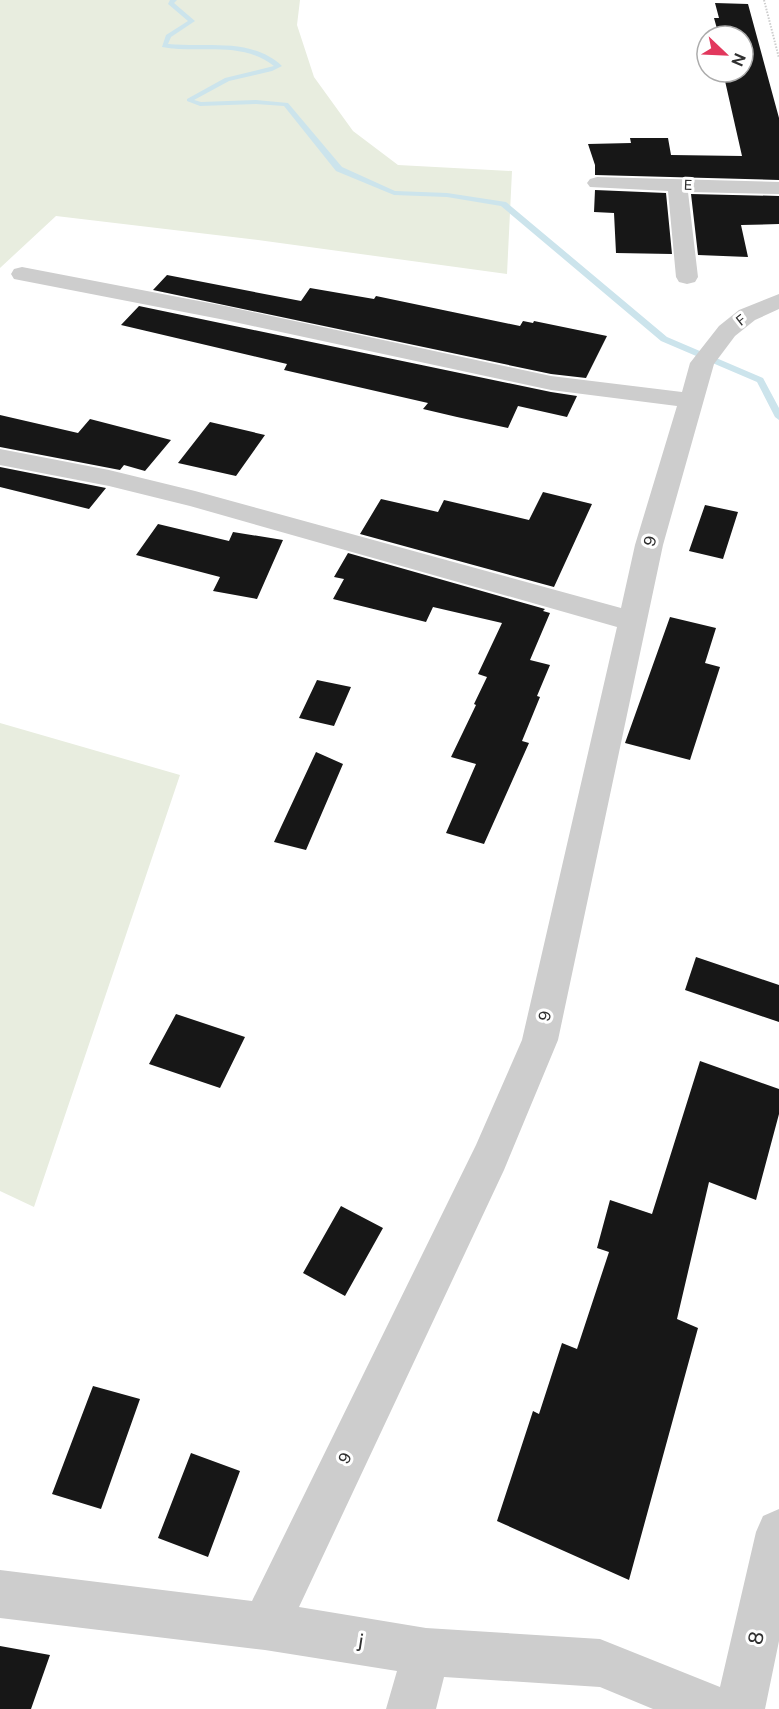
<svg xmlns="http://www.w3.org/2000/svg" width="779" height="1709" font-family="'Public Sans',sans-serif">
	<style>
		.green { fill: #e8eddf }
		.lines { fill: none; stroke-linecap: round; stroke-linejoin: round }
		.stream { fill: #cce4ec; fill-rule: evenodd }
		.building { fill: #171717 }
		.path { stroke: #cdcdcd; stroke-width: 2; stroke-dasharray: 1.5 1.5; stroke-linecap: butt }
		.minor { fill: #cdcdcd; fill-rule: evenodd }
		.labels { text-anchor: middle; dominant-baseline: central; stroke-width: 6; stroke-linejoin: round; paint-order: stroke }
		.far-street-label { font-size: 14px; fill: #303030; stroke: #fff }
		.street-label { font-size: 16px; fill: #303030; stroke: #fff }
		.near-street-label { font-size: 20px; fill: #303030; stroke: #fff }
	</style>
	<rect width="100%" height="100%" fill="#fff"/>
	<path class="green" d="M0,0H300L297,25L314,77L353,131L398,165L512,171L507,274L258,240L56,216L0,268Z
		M0,723L180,775L34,1207L0,1191Z"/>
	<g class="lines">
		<path class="stream" d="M170,0H177L174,3L195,21L171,37L168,44C207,48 251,37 282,66L272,71L229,81L194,100L201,102L256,100L288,103L342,167L395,191L447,193L506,202L667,337L763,378L779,408V420L775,417L757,382L661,341L501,206L447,197L394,195L336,171L284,106L256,104L200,106L187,101V99L225,78L274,66C240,40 201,54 162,47L166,35L188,21L168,4Z"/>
	</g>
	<path class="building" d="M715,3L748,4L779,118V180L595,175V165L588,144L631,143L630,138H668L671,155L742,156L723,72H743V36H719L714,18H719Z
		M595,190L666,193L672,254L616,253L614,213L594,212Z
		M691,194L779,196V224L741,225L748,257L698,255Z
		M167,275L301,301L310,288L374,299L376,296L520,326L523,321L533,323L534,321L607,336L586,378L551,374L153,290Z
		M139,306L551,392L577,396L567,417L518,406L508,428L457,417L423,409L428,403L284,370L287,364L121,325Z
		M0,415L78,433L90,419L171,440L145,471L124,465L120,470L0,447Z
		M210,422L265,435L236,476L178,463Z
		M0,467L106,488L89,509L0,487Z
		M543,492L592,504L554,587L360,534L381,499L438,512L444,500L529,520Z
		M705,505L738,512L723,559L689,551Z
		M158,524L229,541L233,532L283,540L257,599L213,591L220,577L136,555Z
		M348,553L545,609L543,611L550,613L530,660L550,665L537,696L540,697L522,741L529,743L484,844L446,833L476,764L451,757L476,705L474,704L487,677L478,674L502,623L433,607L426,622L333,599L344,579L334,577Z
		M670,617L716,628L705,663L720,667L690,760L625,743Z
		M317,680L351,687L334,726L299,718Z
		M316,752L343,764L306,850L274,842Z
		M696,957L779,985V1022L685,990Z
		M176,1014L245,1037L220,1088L149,1064Z
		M700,1061L779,1089V1114L756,1200L709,1182L677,1319L698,1328L629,1580L497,1521L533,1411L539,1414L562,1343L577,1349L609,1252L597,1248L610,1200L652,1214Z
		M341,1206L383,1228L345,1296L303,1273Z
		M93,1386L140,1399L101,1509L52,1494Z
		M191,1453L240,1471L208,1557L158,1538Z
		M0,1646L50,1655L31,1709H0Z"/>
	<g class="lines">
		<path class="path" d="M764,0L779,58"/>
		<path class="minor" d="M597,177L779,182V194L688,192L698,277L695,282L687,284L679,282L676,277L668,191L590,187L587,183L590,179Z
			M22,267L225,306L551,376L682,392L690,363L719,326L739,310L779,294V309L755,320L735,336L714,364L663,545L558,1040L504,1170L299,1607L426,1628L600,1639L720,1687L756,1532L763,1516L779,1509V1641L765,1709H653L600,1687L444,1677L436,1709H386L397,1671L265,1650L0,1618V1570L252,1601L476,1145L522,1040L617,627L190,506L109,486L0,465V449L109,470L195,491L621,608L635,545L677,406L551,390L225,320L14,279L11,274L14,269Z"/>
	</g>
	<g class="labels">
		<g class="far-street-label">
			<text transform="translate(688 185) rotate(2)">E</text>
			<text transform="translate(741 320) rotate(-38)">F</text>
		</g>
		<g class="street-label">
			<text transform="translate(650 541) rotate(-76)">9</text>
			<text transform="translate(545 1016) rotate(-78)">9</text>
			<text transform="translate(345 1458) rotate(-64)">9</text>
		</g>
		<g class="near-street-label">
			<text transform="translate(756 1638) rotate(-78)">8</text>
			<text transform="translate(361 1641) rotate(9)">j</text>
		</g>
	</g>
	<g transform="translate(725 54) rotate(113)"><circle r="28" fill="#ffffff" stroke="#acacac" stroke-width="1.5"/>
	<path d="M0-4.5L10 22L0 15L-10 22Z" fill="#e2385d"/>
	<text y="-9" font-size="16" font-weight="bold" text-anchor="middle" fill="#303030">N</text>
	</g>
</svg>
